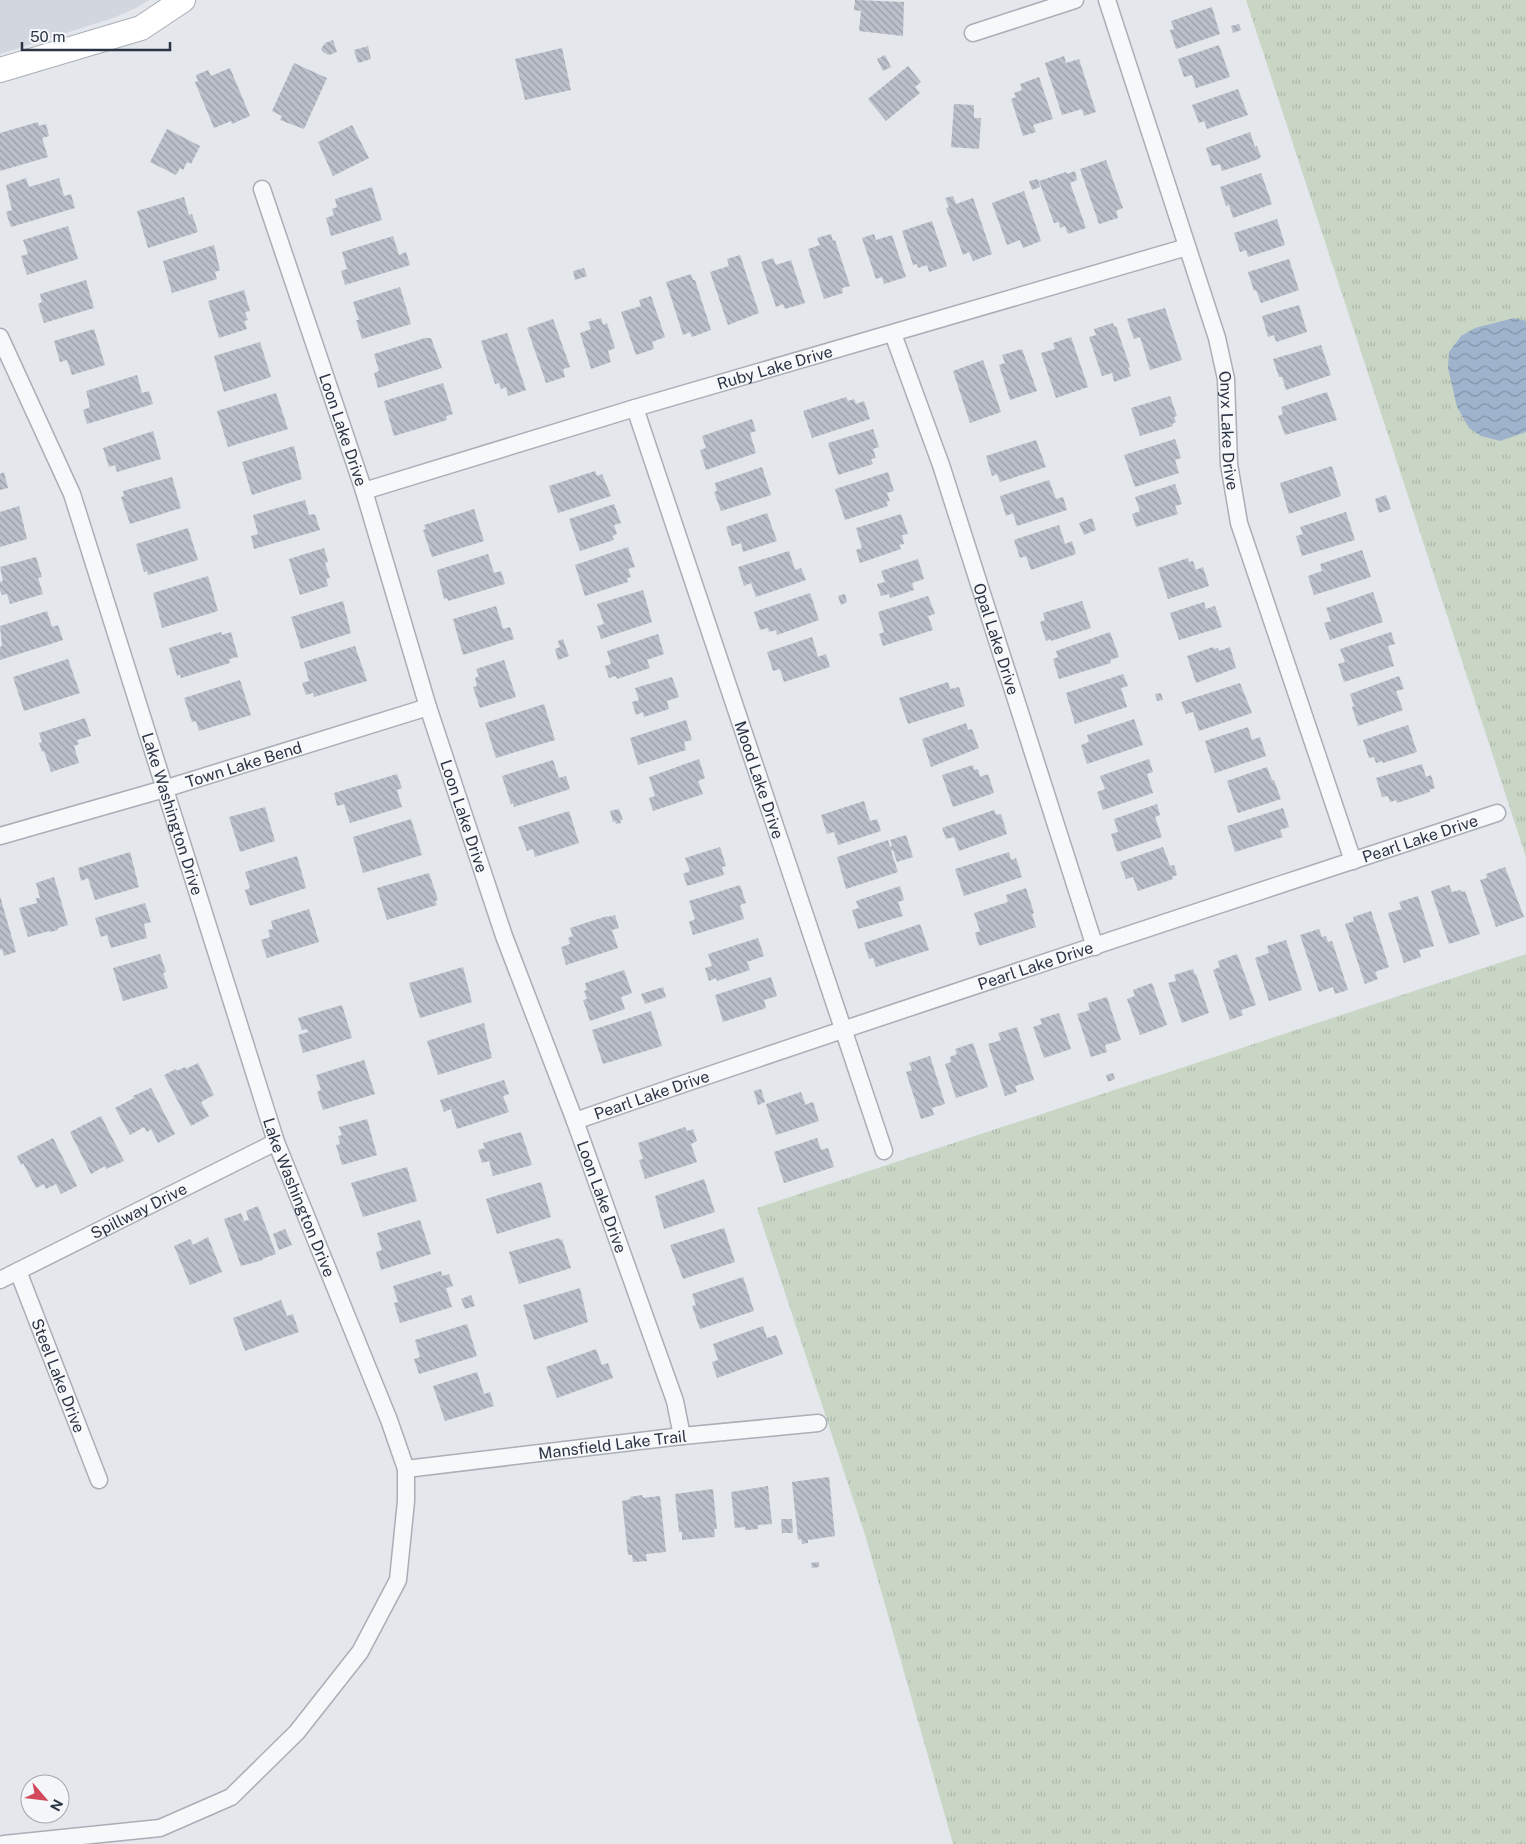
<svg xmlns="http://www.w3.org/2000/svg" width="1526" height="1844" font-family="'Public Sans',sans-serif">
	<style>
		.built { fill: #d2d6de }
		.grass { fill: url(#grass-tufts) }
		.water { fill: url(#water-waves) }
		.building { fill: url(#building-back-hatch) }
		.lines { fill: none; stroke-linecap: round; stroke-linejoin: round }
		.street-casing { stroke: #a9aeb7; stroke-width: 19 }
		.secondary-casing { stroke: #a9aeb7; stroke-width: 26 }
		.street { stroke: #f7f8fa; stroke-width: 16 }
		.secondary { stroke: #fff; stroke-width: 24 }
		.labels { text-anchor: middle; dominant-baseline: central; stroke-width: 4; stroke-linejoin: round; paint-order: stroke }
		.street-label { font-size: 16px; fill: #2b3445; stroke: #f4f6f9 }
	</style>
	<defs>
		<pattern id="grass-tufts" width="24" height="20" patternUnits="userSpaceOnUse" patternTransform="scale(1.25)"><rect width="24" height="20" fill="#c9d6c5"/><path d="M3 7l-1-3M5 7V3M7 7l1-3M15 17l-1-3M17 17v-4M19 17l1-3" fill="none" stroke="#adb8ab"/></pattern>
		<pattern id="water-waves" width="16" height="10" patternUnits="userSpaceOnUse" patternTransform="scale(1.25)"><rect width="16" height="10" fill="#9fb4cc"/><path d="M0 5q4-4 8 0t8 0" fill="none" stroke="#8293a7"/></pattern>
		<pattern id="building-back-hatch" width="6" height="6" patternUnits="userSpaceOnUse" patternTransform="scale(1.25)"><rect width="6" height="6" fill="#bbc0ca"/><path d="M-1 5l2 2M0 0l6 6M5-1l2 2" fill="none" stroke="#989da6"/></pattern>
	</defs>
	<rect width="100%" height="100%" fill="#e4e7ec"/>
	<path class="built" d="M0,0H149L136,8L113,18L0,54Z"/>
	<path class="grass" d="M1246,0H1526V857Z
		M1526,954V1844H953L866,1538L757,1208Z"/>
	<path class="water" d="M1514,318L1526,321V432L1500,441L1481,436L1469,428L1457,407L1448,368L1449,352L1461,336L1475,328Z"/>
	<path class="building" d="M855,0L904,2L903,36L859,31L861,11L854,10Z
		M1212,7L1220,34L1176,49L1170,30L1174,29L1171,21Z
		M1239,24L1241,30L1233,33L1231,26Z
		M333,40L337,52L329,55L323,52L321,49L325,43Z
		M1219,45L1230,77L1196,88L1192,75L1184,77L1178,59Z
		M368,46L371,59L358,63L354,50Z
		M562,48L571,90L525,100L515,59Z
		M885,55L891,67L883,71L877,59Z
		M1064,56L1066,63L1079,59L1096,112L1084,116L1082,109L1062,115L1045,63Z
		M294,63L327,78L304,129L280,120L282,116L272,111Z
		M908,66L921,82L915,87L920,93L886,121L868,99Z
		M230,68L250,116L232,124L231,121L214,128L195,82L198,81L196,75L208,70L211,76Z
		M1039,77L1053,119L1033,125L1036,132L1023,136L1011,99L1016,97L1014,93L1022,90L1020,84Z
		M1238,89L1248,115L1207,129L1204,121L1199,123L1192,105Z
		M954,104L974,105V118H981L979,149L951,147Z
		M38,122L39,126L46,124L49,136L42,138L48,157L0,171V133Z
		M352,125L369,158L333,176L318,142Z
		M167,129L200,146L191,164L187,162L183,170L180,168L176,175L150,162Z
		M1250,132L1255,147L1257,146L1261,157L1259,158V159L1222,171L1220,164L1212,166L1206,148Z
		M1106,160L1123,208L1116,211L1118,218L1099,224L1080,169Z
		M1075,171L1077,180L1070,183L1086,228L1068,234L1065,226L1060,228L1059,222L1054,223L1039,181L1066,172L1067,174Z
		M1261,173L1272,204L1233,218L1229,205L1226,206L1220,187Z
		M26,178L29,187L59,178L64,196L71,194L75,208L11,227L6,212L12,210L6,185Z
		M1038,179L1040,187L1032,190L1029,181Z
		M372,187L382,220L331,236L326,218L334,215L332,209L337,207L335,199Z
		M1024,191L1041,241L1023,248L1020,240L1007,245L992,203Z
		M953,196L956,204L973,198L992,254L973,261L969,252L963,255L946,208L949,207L945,198Z
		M184,197L189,215L192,214L198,232L148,248L137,211Z
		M1277,219L1285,245L1248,257L1246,250L1240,252L1234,233Z
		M932,221L947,266L929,272L927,265L918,268L917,264L913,265L902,231Z
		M68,226L78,259L27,275L21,256L28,254L23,240Z
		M831,234L833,241L835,240L850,286L842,288L843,293L824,299L808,249L820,245L817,238Z
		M874,234L876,240L892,235L906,277L884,284L882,277L876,279L862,238Z
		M393,236L399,255L406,252L410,265L345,285L341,271L347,269L342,252Z
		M214,245L220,270L215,272L217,279L172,293L163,261Z
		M740,255L759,313L728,325L710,272L729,266L727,259Z
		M773,258L776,265L791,260L805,303L785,309L783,304L776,307L761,262Z
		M1289,259L1299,290L1261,303L1256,290L1254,291L1248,272Z
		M584,268L587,276L575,280L573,271Z
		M691,274L693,280H695L711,330L692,337L690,332L683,335L666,282Z
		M86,280L94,308L44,323L38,304L42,302L40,294Z
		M400,287L411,324L362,339L356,320H359L353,302Z
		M244,290L250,311L245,312L248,320L244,321L247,329L219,338L208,301Z
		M651,296L665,337L652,342L654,349L636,355L621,312L641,306L639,300Z
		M1299,305L1307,332L1276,342L1274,335L1268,337L1262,316Z
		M1165,308L1182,360L1150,370L1140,337L1134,339L1127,319Z
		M601,318L603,325L607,323L615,348L608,351L611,362L591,369L580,333L591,329L588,322Z
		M553,319L570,367L563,369L565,377L546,383L527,328Z
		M1113,323L1114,327L1116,326L1130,367L1128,368L1131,376L1114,382L1112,373L1102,376L1089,337L1096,335L1094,329Z
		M94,329L105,365L72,375L67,360L60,362L54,341Z
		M507,333L526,390L508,396L506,387L501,389L499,383L495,384L481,341Z
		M1071,337L1088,387L1056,398L1041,353L1055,349L1053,343Z
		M425,338H431L442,368L378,388L374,373L379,371L374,354Z
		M260,342L271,377L224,392L214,356Z
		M1321,345L1331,375L1286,390L1282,377H1279L1273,359Z
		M1022,349L1037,391L1010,400L999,365L1005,363L1002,355Z
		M983,360L1001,412L970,423L953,371Z
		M137,375L142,393L149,391L153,404L87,424L83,410L90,407L86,391Z
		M443,383L453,414L446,416L447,420L394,436L384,401Z
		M1327,392L1337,420L1285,435L1278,416L1283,414L1281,407Z
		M276,393L288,429L228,447L217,411Z
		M1170,396L1177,416L1174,417L1176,422L1172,424L1173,426L1140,436L1131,408Z
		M846,397L848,401L854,399L856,404L864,401L870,419L812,438L803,411Z
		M752,419L756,431L750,433L756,453L706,470L700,450L706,448L702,436Z
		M873,429L879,447L873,449L876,458L871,459L873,464L838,475L828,443Z
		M153,431L161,459L117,472L115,465L109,467L103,448Z
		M1175,439L1181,458L1175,460L1179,473L1135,487L1124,455Z
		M1036,440L1046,467L1000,482L997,474L992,476L986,456Z
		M294,446L302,479L252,495L242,462Z
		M1332,466L1341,496L1289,514L1280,483Z
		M762,467L771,495L721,511L714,492L717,491L715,483Z
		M595,471L597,476L602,474L611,496L558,513L549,486Z
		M4,472L8,488L0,490V474Z
		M888,472L894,491L887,493L890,501L886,502L888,506L845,520L835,489Z
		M172,477L181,508L130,524L121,497L124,496L123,491Z
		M1049,480L1056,499L1063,497L1067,510L1017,526L1013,513L1006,516L1000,496Z
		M1175,484L1182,504L1175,506L1178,514L1136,527L1132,514L1140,511L1135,497Z
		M1386,495L1391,509L1379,513L1375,499Z
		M305,500L309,515L315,514L320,530L254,549L251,536L258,534L253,515Z
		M614,504L621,523L614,525L617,534L612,536L614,540L580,551L569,519Z
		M19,506L27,539L0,547V512Z
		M474,509L484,541L432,557L423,530L426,529L424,525Z
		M1346,512L1355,540L1302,556L1296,536L1303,534L1300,527Z
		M767,513L777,541L743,552L741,543L732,546L726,527Z
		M901,514L908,534L902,535L904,544L899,545L901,549L860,563L856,550L862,548L856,528Z
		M1092,518L1096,530L1084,535L1079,523Z
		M1059,525L1065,544L1072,541L1076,554L1031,570L1026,556L1020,558L1014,540Z
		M188,528L198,560L148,575L147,571L144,572L136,544Z
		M628,547L635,567L628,569L631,577L627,578L628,582L585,596L575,565Z
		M324,548L328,562L325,563L330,578L326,579L328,586L300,595L289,559Z
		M1362,550L1371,577L1314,595L1308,576L1322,571L1320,564Z
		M789,551L795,570L801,568L806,580L756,597L751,583L744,586L738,567Z
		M488,554L494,573L501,571L505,584L448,601L447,598L444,599L437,570Z
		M36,557L42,577L38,578L43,594L10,604L7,594L2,595L0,590V582L3,581L0,567Z
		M1188,558L1189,562L1193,561L1196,570L1203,567L1209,586L1168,599L1158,568Z
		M918,559L924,579L912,583L914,590L890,598L889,594L881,596L877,584L885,582L881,571Z
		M208,576L218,611L162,628L153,593Z
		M643,590L652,622L601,639L597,626L604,624L597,604Z
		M1373,592L1383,622L1330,640L1324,623L1331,621L1326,608Z
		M810,593L819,620L777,635L776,630L769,632L768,628L760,630L754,612Z
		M845,594L847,602L841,605L838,596Z
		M928,596L935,614L928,616L933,630L883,646L879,634L884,632L878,612Z
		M343,601L351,633L301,649L291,617Z
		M1082,601L1091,628L1051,641V639L1046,641L1040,622L1045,620L1043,613Z
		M1204,602L1206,609L1215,606L1222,627L1179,640L1170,613Z
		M496,606L503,629L510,627L514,639L463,655L453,619Z
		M47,611L52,627L58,625L63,640L0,660V647L2,646L0,626Z
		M221,632L222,635L231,632L238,657L229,659L230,663L181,678L180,674L177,676L169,648Z
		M1110,632L1119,657L1110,660L1111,663L1059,679L1053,659L1058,657L1056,651Z
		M1391,632L1395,644L1388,646L1394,666L1344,682L1338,664L1345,662L1340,649Z
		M658,634L664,654L647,660L650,668L617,679L616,676L609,678L605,666L611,664L607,651Z
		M812,637L818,657L826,654L830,667L784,682L780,669L773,671L767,652Z
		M563,639L569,656L558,660L555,649L560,647L558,641Z
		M355,646L367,681L314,697L313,693L306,695L302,683L309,681L304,662Z
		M1213,647L1214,649L1218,648L1219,651L1230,647L1236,668L1196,683L1187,656Z
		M68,659L80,693L24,711L13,677Z
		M504,660L516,697L480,708L473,687L477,686L475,678L479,676L476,669Z
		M1123,674L1128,686L1121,688L1127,707L1075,724L1066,693Z
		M1399,676L1404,689L1396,691L1403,710L1358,726L1352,707L1354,706L1350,694Z
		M672,677L679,697L667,701L669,709L644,717L643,712L636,715L632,702L639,700L635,688Z
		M240,680L251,715L199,731L196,721L192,722L184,698Z
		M948,682L950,689L959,687L965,706L908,724L899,698Z
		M1240,683L1252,713L1199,731L1193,712L1186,714L1181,702Z
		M1161,693L1163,700L1157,701L1155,694Z
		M544,704L555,740L496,758L485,723Z
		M85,718L91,736L77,740L79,744L74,746L79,763L51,772L44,751L42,752L39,743L42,742L39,733Z
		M1134,719L1143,745L1087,764L1081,745L1089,742L1087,735Z
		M686,720L692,740L684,742L686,750L638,765L630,738Z
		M966,723L968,730L972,729L979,748L931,767L922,739Z
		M1408,725L1417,752L1383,763L1382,761L1376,763L1374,757L1369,758L1363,740Z
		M1248,727L1252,740L1260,737L1266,756L1215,773L1205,741Z
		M699,759L705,778L698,781L703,794L653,811L649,798L655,796L649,777Z
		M1149,759L1153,772L1147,774L1153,793L1103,810L1097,792L1105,789L1100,776Z
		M553,760L559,778L566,776L570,789L514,807L513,803L511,804L502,776Z
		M1422,764L1426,777L1431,775L1435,788L1429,790L1430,792L1397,803L1396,800L1390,802L1388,796L1382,797L1376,778Z
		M973,765L974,770L978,769L980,777L988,774L994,793L953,807L942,775Z
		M1267,767L1272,780H1274L1281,799L1238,813L1227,781Z
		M397,774L402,788L397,790L402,807L350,823L344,804L337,806L334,793Z
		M864,801L870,821L877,819L881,831L838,845L834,832L827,834L821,815Z
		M1157,804L1160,815L1155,817L1162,837L1117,852L1111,834L1118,832L1114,819Z
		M265,807L275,841L240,852L229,817Z
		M1283,808L1289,827L1280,830L1283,837L1235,852L1227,826Z
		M619,809L623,820H620L621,823L616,824L615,821L613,822L610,811Z
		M994,810L996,815L1001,814L1007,834L959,851L954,837L946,839L942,828Z
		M569,811L579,843L535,857L533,849L527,851L518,827Z
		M411,819L422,855L363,873L353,837Z
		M906,835L913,857L897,862L893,850L891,851L898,872L846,889L837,857L888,840L890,847L892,846L890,840Z
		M720,847L726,866L722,867L724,875L687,886L683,874L690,871L685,858Z
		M1163,847L1170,866L1174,865L1177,875L1172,877L1173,879L1138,891L1133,877L1126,879L1120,862Z
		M130,852L139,887L95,900L88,878L81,881L78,868Z
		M1009,852L1011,860L1016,858L1022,877L964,896L955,869Z
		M297,856L306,888L250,906L245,890L250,888L245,872Z
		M1505,867L1524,917L1496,927L1480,880L1487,878L1486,874Z
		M429,873L438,900L435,901L437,905L387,920L377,888Z
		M54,877L68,925L58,928V930L50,932L49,931L28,937L19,908L37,903L36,898H40L36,883Z
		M740,885L746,903L740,905L744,919L693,935L689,922L695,919L689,901Z
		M1449,885L1452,892L1460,890L1462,892L1465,891L1480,934L1449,944L1431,891Z
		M900,886L904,900L898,902L903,916L858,929L852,910L859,908L856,901Z
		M1026,888L1034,913L1032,914L1036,927L979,946L975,933L980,931L974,913L1008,902L1006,895Z
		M0,896L16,952L4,956L2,949L0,950Z
		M1418,896L1434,946L1419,950L1421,957L1404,963L1388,913L1402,909L1399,902Z
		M145,903L151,922L144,924L147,938L111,948L107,935L101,937L95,918Z
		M309,909L319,942L267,958L261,940L270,937L268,930L273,929L271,921Z
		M1371,911L1389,967L1375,972L1378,979L1365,984L1345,924L1354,921L1353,917Z
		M615,915L619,928L612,930L618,948L566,965L561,947L570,944L568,938L573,936L570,928L607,916L608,917Z
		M920,924L929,950L876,967L873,958L869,959L864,943Z
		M1319,929L1322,937L1326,936L1328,942L1332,941L1348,990L1335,994L1333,987L1319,992L1300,935Z
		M758,938L764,956L747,962L750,970L717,981L716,978L709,981L705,968L712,966L708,954Z
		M1286,940L1302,990L1269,1001L1255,958L1269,953L1267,946Z
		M160,954L166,972L163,973L168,988L123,1001L113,968Z
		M1237,954L1256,1005L1241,1010L1243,1015L1230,1020L1213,970L1220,967L1218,961Z
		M463,967L472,1002L420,1018L409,983Z
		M1193,969L1195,975L1196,974L1209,1013L1182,1023L1168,983L1176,981L1174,975Z
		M624,970L632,993L621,997L625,1009L590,1021L583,1000L587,999L584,991L587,990L585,983Z
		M771,977L777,996L764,1000L766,1008L723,1022L715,995Z
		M1152,983L1167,1025L1140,1035L1127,999L1135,996L1133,990Z
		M663,987L666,997L645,1004L641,994Z
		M1107,997L1121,1040L1105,1045L1107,1052L1091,1057L1077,1014L1090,1010L1088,1003Z
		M342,1005L352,1038L303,1053L298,1035L308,1032L307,1029L302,1030L298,1018Z
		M651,1011L662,1046L603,1064L592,1030Z
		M1059,1013L1071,1049L1044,1058L1033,1027L1042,1024L1040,1019Z
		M484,1023L492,1058L438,1075L427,1041Z
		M1017,1027L1034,1080L1015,1086L1017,1092L1005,1096L988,1044L1001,1040L998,1033Z
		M973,1043L988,1087L956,1098L945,1064L951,1062L950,1057L957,1054L955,1049Z
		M930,1056L945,1104L932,1108L934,1115L921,1119L906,1072L912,1070L909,1063Z
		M364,1060L375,1094L323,1110L317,1092L321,1090L316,1075Z
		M198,1063L214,1095L201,1102L209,1116L191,1126L164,1075L176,1069L177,1071L185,1067L186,1069Z
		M1113,1073L1115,1079L1108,1082L1106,1075Z
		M504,1080L509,1094L503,1096L509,1112L457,1129L451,1109L444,1112L440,1100Z
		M151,1088L175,1134L158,1143L151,1129L147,1132L144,1127L130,1135L115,1108L134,1098L133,1096Z
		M761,1089L765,1102L758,1105L754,1091Z
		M801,1092L805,1103L804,1105L813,1102L819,1121L776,1135L766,1104Z
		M101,1116L124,1161L106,1169L105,1166L91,1174L70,1132Z
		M367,1119L377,1155L342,1165L336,1145L340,1144L338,1136L342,1135L339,1127Z
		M685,1127L687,1131L693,1129L697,1141L691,1144L697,1162L645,1179L639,1160L643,1159L638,1143Z
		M521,1132L532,1165L493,1176L489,1161L482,1163L478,1150L485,1148L483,1143Z
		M53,1138L77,1186L61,1194L56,1184L46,1189L44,1184L36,1188L23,1163L21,1165L17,1156Z
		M817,1138L821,1150L828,1148L834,1167L784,1183L774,1152Z
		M407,1167L417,1201L363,1217L351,1183Z
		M704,1179L715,1212L664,1229L655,1196Z
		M541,1182L551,1217L497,1234L486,1199Z
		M258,1206L276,1254L262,1259L263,1260L241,1266L224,1219L241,1213L244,1221L249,1220L246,1211Z
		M420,1220L431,1254L381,1270L376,1252L382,1250L377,1233Z
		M724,1228L735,1262L683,1279L670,1245Z
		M285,1229L292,1245L279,1250L273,1234Z
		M208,1237L222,1272L190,1285L174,1246L190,1239L193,1245Z
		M559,1238L560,1240L562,1239L571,1268L519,1284L509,1252Z
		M441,1271L442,1276L449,1274L453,1286L446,1288L452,1307L400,1323L394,1303L398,1302L393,1286Z
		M743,1277L754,1311L700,1329L692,1306L696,1305L692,1294Z
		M580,1288L588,1322L534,1340L523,1305Z
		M471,1295L475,1306L465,1309L461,1299Z
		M281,1300L287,1316L293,1314L299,1332L245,1351L233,1318Z
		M467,1324L477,1356L419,1374L414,1359L420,1357L415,1340Z
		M763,1326L767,1338L776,1335L783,1354L717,1378L712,1362L718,1360L713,1344Z
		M596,1349L602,1365L608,1363L613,1378L557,1398L546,1367Z
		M477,1372L484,1394L490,1392L494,1406L445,1421L433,1386Z
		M829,1477L835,1536L808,1540V1543L802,1544L801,1539L798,1540L792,1482Z
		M768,1486L772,1524L758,1525V1529L745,1530V1527L735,1528L731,1492Z
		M713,1489L717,1529H714L715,1537L682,1540V1532H679L675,1494Z
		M642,1495L643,1498L660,1496L666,1552L646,1554L647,1561L633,1562L632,1555H628L622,1501L631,1499L630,1497Z
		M781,1519H792L793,1533H782Z
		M819,1562V1567L812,1568L811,1563Z"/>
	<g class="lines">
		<defs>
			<g id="street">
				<path id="s1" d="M1107,0L1217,338L1226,379L1229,464L1239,523L1353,861"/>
				<path d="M973,33L1075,0"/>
				<path id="s2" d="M262,189L364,491L428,707L504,936L575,1121L675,1401L682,1436"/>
				<path id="s3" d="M893,334L941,465L1095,947"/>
				<path id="s4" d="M0,337L72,494L276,1142L389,1420L406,1469V1501L398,1580L360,1652L297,1732L231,1797L160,1828L4,1844"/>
				<path id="s5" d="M635,408L884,1151"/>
				<path id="s6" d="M364,491L635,408L1187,247"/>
				<path id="s7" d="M0,836L164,789L428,707"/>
				<path id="s8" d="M575,1121C881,1015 1189,915 1497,813"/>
				<path id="s9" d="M18,1271L99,1480"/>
				<path id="s10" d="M0,1280L276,1142"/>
				<path id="s11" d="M406,1469L682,1436L818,1423"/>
			</g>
			<path id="secondary" d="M0,70L141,28L183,0"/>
		</defs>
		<use href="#street" class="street-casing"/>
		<use href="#secondary" class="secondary-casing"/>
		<use href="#street" class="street"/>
		<use href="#secondary" class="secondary"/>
	</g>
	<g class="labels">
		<g class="street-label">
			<text stroke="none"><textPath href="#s6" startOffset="429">Ruby Lake Drive</textPath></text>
			<text stroke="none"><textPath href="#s2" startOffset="254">Loon Lake Drive</textPath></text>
			<text stroke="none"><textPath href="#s1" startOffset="449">Onyx Lake Drive</textPath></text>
			<text stroke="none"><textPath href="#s3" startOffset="322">Opal Lake Drive</textPath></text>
			<text stroke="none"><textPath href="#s7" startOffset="254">Town Lake Bend</textPath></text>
			<text stroke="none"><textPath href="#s5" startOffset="392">Mood Lake Drive</textPath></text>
			<text stroke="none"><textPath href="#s4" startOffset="508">Lake Washington Drive</textPath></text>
			<text stroke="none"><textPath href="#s2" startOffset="659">Loon Lake Drive</textPath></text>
			<text stroke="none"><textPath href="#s8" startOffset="891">Pearl Lake Drive</textPath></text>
			<text stroke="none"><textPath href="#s8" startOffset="486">Pearl Lake Drive</textPath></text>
			<text stroke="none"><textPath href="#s8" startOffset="81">Pearl Lake Drive</textPath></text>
			<text stroke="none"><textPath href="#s2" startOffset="1064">Loon Lake Drive</textPath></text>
			<text stroke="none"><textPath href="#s4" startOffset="912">Lake Washington Drive</textPath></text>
			<text stroke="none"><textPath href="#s10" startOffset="155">Spillway Drive</textPath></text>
			<text stroke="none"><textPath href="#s9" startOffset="112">Steel Lake Drive</textPath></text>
			<text stroke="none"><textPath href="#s11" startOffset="208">Mansfield Lake Trail</textPath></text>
		</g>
	</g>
	<g transform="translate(45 1799) rotate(118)"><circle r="24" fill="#f4f6f9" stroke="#a4a8b1"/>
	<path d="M0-4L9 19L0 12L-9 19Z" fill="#d1495b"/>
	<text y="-8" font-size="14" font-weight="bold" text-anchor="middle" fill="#2b3445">N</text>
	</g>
	<path d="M22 42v8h148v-8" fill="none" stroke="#2b3445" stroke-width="2.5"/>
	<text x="30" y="42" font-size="15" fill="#2b3445" stroke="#f4f6f9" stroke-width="4" paint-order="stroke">50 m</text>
</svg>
